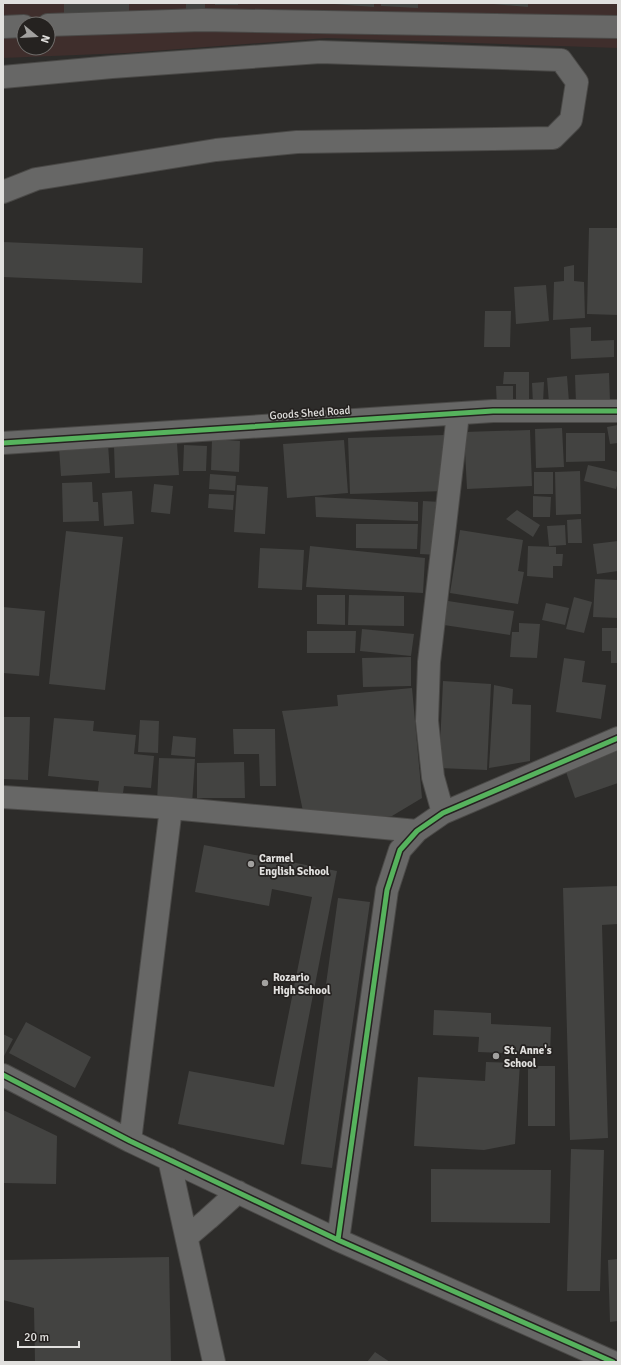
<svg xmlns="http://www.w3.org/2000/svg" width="621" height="1365" font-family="Signika,sans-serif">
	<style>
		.industrial { fill: #3f2e2c; fill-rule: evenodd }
		.building { fill: #434341 }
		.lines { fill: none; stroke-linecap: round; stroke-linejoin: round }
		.minor-casing { stroke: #4a4947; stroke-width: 24 }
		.minor { stroke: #676766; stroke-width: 22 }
		.cycleway-casing { stroke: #252220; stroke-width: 8 }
		.cycleway { stroke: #56b35d; stroke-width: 5 }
		.poi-dot { fill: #a2a19f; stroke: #252220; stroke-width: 1.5 }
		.labels { text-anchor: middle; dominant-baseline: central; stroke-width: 3.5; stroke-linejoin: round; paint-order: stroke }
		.street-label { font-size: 11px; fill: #e1e0de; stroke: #252220 }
		.poi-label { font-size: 11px; font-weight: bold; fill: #e1e0de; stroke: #252220; text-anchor: start }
	</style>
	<rect width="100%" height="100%" fill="#2d2c2a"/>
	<path class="industrial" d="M3,3H618V48L327,38L126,53L3,58ZM24,24H48V48H24Z"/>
	<path class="building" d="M64,3H129V15H64Z
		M186,3H205V12L186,11Z
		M215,3H238V5H215Z
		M334,3H374V7L334,4Z
		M381,3H418V8L381,6Z
		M493,3H528V7L493,4Z
		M589,228H618V315L587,314Z
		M3,242L143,248L142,283L3,277Z
		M574,265V281L584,282L585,318L553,320L554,282L564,281V267Z
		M546,285L549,321L516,324L514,287Z
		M485,311H511L510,347H484Z
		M591,327V341L614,340V357L571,359L570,328Z
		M504,372H529V402H516V384H503Z
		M609,373L610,402L576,404L575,375Z
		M567,376L569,402L549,403L547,378Z
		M544,382L543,403L533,404L532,383Z
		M496,386H513V406L497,407Z
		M618,425V443L610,444L607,427Z
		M562,428L564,467L536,468L535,429Z
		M530,430L532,486L467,489L464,432Z
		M566,433H605V461L566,462Z
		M444,435L446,491L350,494L348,438Z
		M212,439L240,441L239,472L211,470Z
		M344,440L348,493L287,498L283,444Z
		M177,443L179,475L115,478L114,446Z
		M108,444L110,473L61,476L59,447Z
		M184,445L207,446L206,471H183Z
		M588,465L618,472V482L616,489L584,481Z
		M580,471L581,514L556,515L555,472Z
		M534,472H553V494H534Z
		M210,474L236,476L235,491L209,489Z
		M92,482L93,502H98L99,521L63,522L62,483Z
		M154,484L173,486L170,514L151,512Z
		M237,485L268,487L265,534L234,532Z
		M132,491L134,524L104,526L102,493Z
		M209,494L234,495L233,510L208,508Z
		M533,496L551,497L550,517H533Z
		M315,497L418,502V521L316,517Z
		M423,501L441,502L439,555L420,554Z
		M517,510L540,525L533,537L506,519Z
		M581,519L582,543H568L567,520Z
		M356,524H418L417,549L356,548Z
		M565,525L566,545L549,546L547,526Z
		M460,530L523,540L518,571L524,572L518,604L450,593Z
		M66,531L123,537L105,690L49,684Z
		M618,541V571L597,574L593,544Z
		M310,546L425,558L423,593L306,587Z
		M528,546L556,547V554H563L562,566H553V578L527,576Z
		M260,548L304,550L302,590L258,588Z
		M595,579L618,580V618L593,617Z
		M317,595H345V625L317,624Z
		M349,595L404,596V626L348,625Z
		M574,597L592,602L584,633L566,629Z
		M448,601L514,611L510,635L444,625Z
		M546,603L569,608L565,625L542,620Z
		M3,607L45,611L39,676L3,673Z
		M519,623L540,624L537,658L510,657L512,632H519Z
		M602,628H618V663H611V651H602Z
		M362,629L414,634L411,656L360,651Z
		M307,631H356L355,653H307Z
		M411,657V686L363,687L362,658Z
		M564,658L585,661L582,682L606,685L601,719L556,712Z
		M443,681L491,684L487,770L439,768Z
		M494,685L513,689L512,704L531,705L530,761L489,768Z
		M412,688L422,798L392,816H304L282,711L338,706L337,695Z
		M3,717H30L28,780L3,779Z
		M54,718L94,721L93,731L136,735L134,754L154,756L151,788L124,786L122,800L97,798L99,781L48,776Z
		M140,720L159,721L158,753L138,752Z
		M233,729H275L276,786H260L259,754H234Z
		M173,736L196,738L195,757L171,755Z
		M618,747V783L575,798L564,766Z
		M159,758L195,759L192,804L157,803Z
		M244,762L245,798H197V763Z
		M204,845L337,871L284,1145L178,1124L189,1071L274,1087L312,897L272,889L269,906L195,892Z
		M618,886V924L602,925L608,1138L570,1140L563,888Z
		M338,898L370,902L332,1168L301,1164Z
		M434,1010L491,1013V1024L551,1027L550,1055L478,1052L479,1037L433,1035Z
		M26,1022L91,1057L75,1088L9,1053Z
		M3,1034L13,1039L3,1058Z
		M486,1062L520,1063L515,1144L484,1150L414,1146L418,1077L485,1081Z
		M528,1066H555V1126H528Z
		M3,1110L57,1136L56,1184L3,1183Z
		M571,1149L604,1150L600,1291H567Z
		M431,1169L551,1170L550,1223L431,1222Z
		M169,1257L171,1362H35L34,1308L3,1300V1260Z
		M618,1259V1321L610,1322L608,1260Z
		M375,1352L390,1362H367Z"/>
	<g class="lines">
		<defs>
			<path id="minor" d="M48,25L202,20L618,27
				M3,27L24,26
				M3,77L112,67L320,52L561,60L577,82L571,120L553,138L297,142L216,150L36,179L3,192
				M3,443L493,411H618
				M3,797L171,808L130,1141
				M171,808L417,831
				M443,813L433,777L427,721L429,662L458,414
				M3,1075L130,1141L338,1240L613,1362
				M169,1159L214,1362
				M187,1237L208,1219L238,1192
				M338,1240L387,890L400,850L417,831L443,813L618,738"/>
		</defs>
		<use href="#minor" class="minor-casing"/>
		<use href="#minor" class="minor"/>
		<defs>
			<path id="cycleway" d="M3,443L493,411H618
				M3,1075L130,1141L338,1240L613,1362
				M338,1240L387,890L400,850L417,831L443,813L618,738"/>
		</defs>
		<use href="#cycleway" class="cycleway-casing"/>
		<use href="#cycleway" class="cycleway"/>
	</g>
	<g class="poi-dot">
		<circle cx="251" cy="864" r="4"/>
		<circle cx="265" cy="983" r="4"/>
		<circle cx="496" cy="1056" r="4"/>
	</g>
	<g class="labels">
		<g class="street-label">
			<text transform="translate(310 413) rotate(-4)">Goods Shed Road</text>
		</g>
		<g class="poi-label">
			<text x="259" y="858">Carmel<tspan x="259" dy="13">English School</tspan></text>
			<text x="273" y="977">Rozario<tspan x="273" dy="13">High School</tspan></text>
			<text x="504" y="1050">St. Anne's<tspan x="504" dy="13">School</tspan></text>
		</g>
	</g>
	<rect width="621" height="1365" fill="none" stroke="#e1e0de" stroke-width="8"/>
	<g transform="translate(36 36) rotate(108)"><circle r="19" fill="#252220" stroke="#706e6c"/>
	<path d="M0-3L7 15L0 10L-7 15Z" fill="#a2a19f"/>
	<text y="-6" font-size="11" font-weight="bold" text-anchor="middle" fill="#e1e0de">N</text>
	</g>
	<path d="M18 1341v6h61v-6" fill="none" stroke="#e1e0de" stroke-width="2"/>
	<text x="24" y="1341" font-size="12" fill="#e1e0de" stroke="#252220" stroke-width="3" paint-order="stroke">20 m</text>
</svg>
